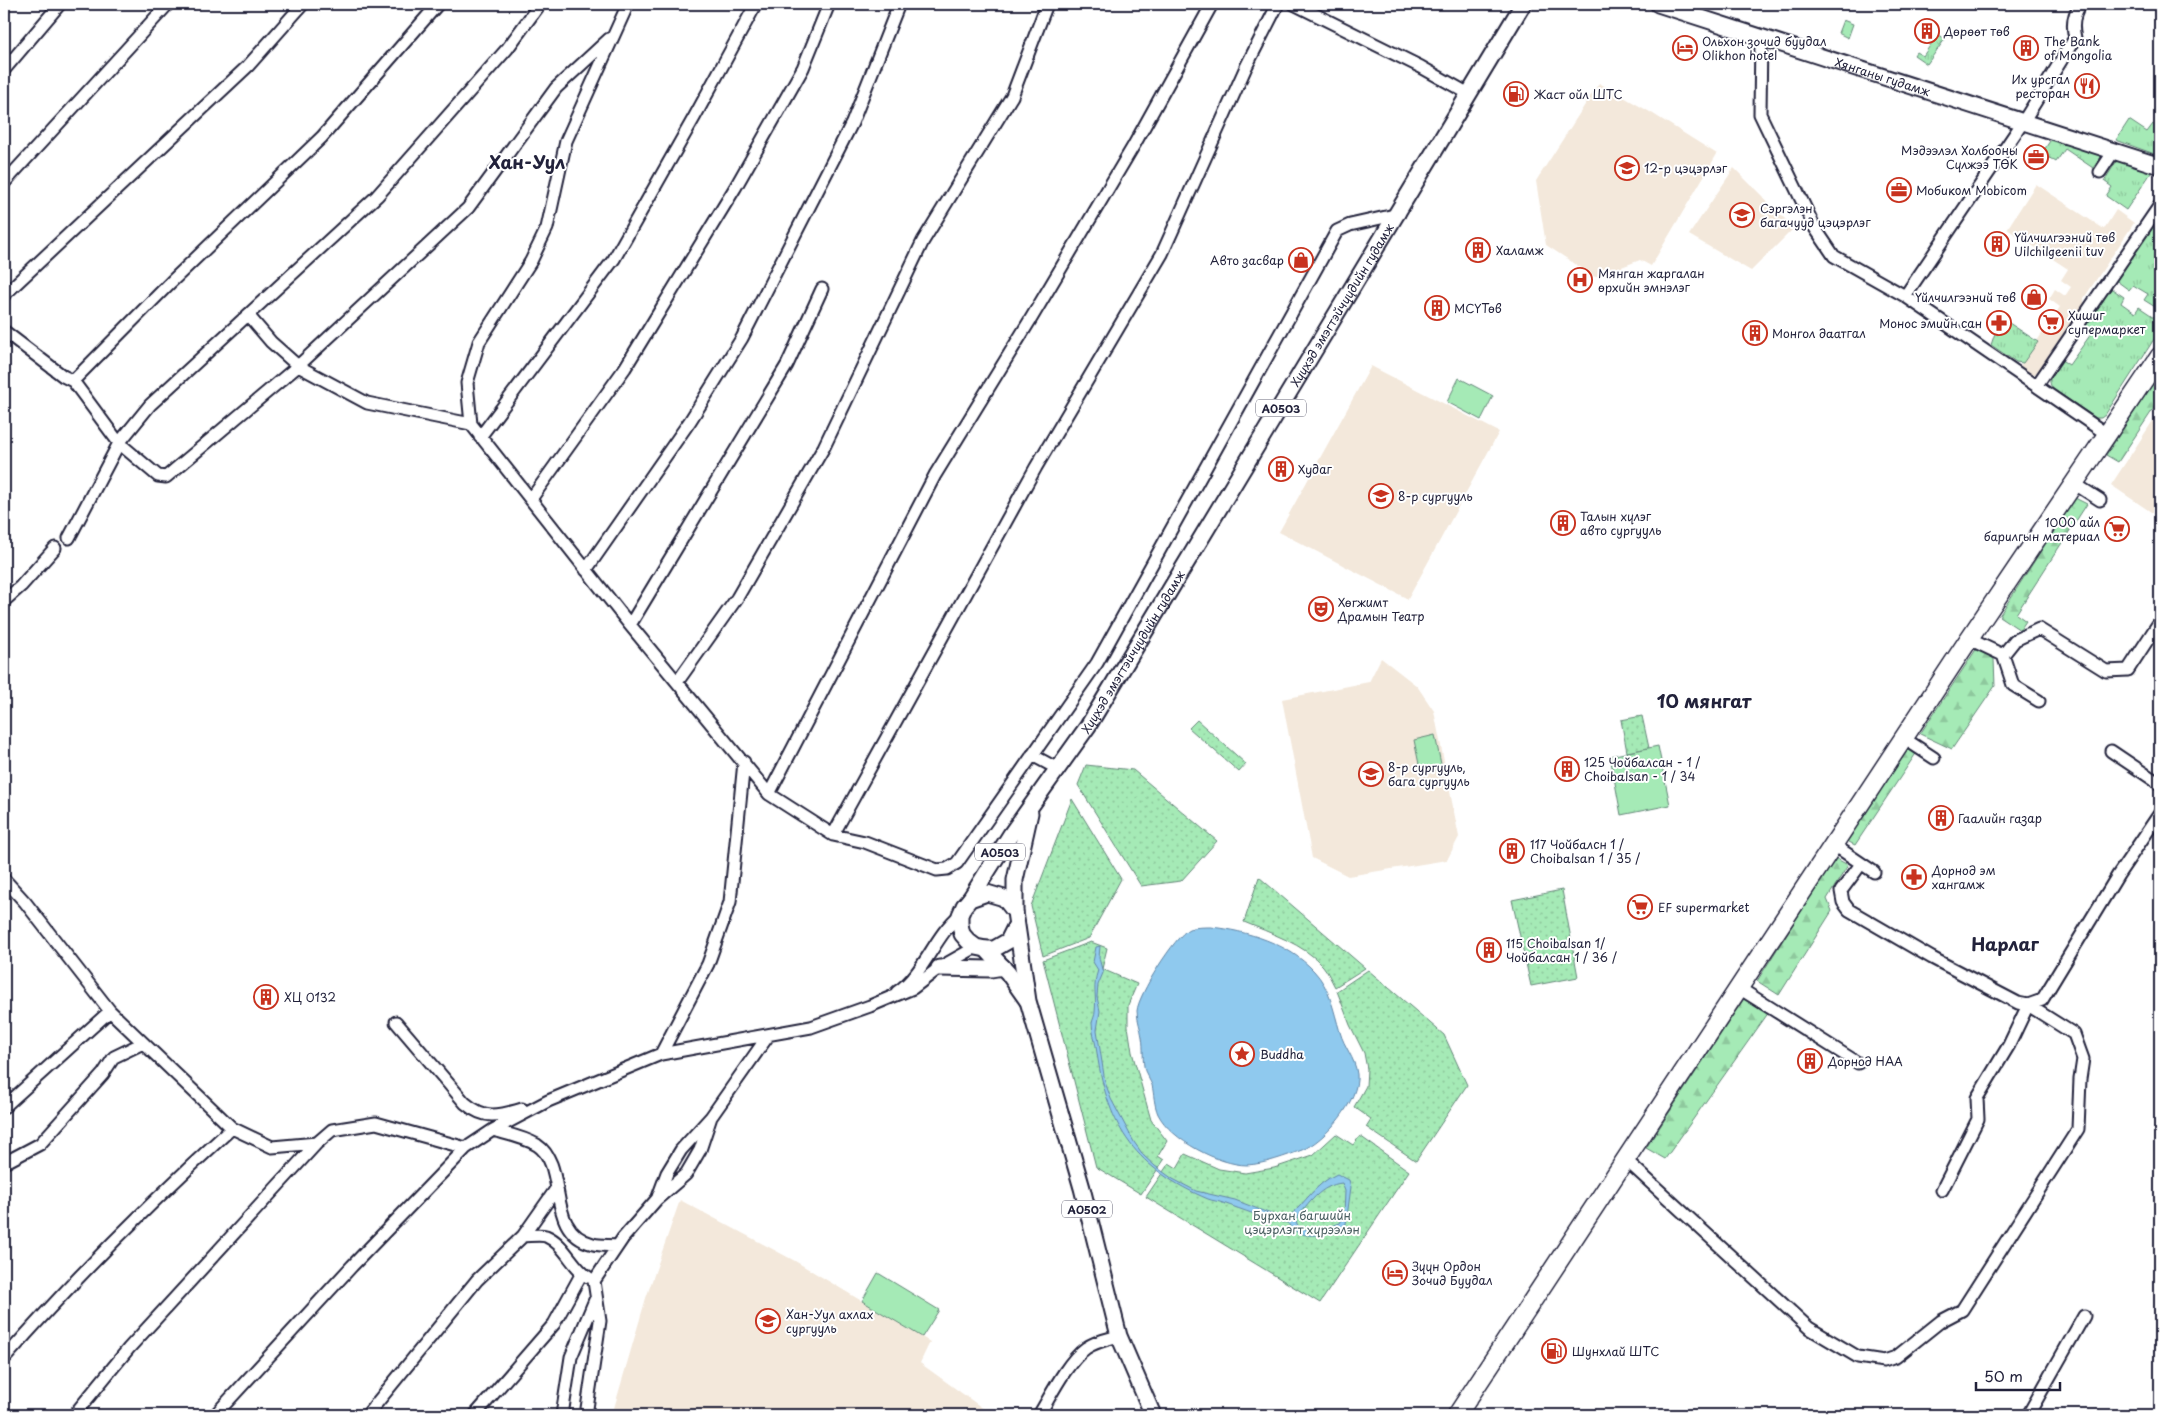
<svg xmlns="http://www.w3.org/2000/svg" width="2164" height="1419" font-family="'Playpen Sans',sans-serif">
	<style>
		.built { fill: #f3e8db }
		.grass { fill: url(#grass-tufts); stroke: #648678 }
		.forest { fill: url(#forest-firs); stroke: #648678 }
		.park { fill: url(#park-dots); stroke: #648678 }
		.pitch { fill: #a5eab6; stroke: #648678 }
		.water { fill: #8fc9ee; stroke: #6386a6; fill-rule: evenodd }
		.lines { fill: none; stroke-linecap: round; stroke-linejoin: round }
		.minor-casing { stroke: #22223b; stroke-width: 15 }
		.major-casing { stroke: #22223b; stroke-width: 19 }
		.highway-casing { stroke: #22223b; stroke-width: 21 }
		.minor { stroke: #fff; stroke-width: 11 }
		.major { stroke: #fff; stroke-width: 15 }
		.highway { stroke: #fff; stroke-width: 18 }
		.labels { text-anchor: middle; dominant-baseline: central; stroke-width: 4; stroke-linejoin: round; paint-order: stroke }
		.shield { fill: #fff; stroke: #646476; stroke-width: 1 }
		.shield-label { font-size: 11px; font-weight: bold; fill: #22223b }
		.poi-label { font-size: 12px; fill: #22223b; stroke: #fff; text-anchor: start }
		.street-label { font-size: 12px; fill: #22223b; stroke: #fff }
		.park-label { font-size: 12px; fill: #495e60; stroke: #fff }
		.district-label { font-size: 18px; font-weight: bold; fill: #22223b; stroke: #fff }
	</style>
	<defs>
		<pattern id="grass-tufts" width="24" height="20" patternUnits="userSpaceOnUse" patternTransform="scale(1.25)"><rect width="24" height="20" fill="#a5eab6"/><path d="M3 7l-1-3M5 7V3M7 7l1-3M15 17l-1-3M17 17v-4M19 17l1-3" fill="none" stroke="#8ec89d"/></pattern>
		<pattern id="forest-firs" width="22" height="20" patternUnits="userSpaceOnUse" patternTransform="scale(1.25)"><rect width="22" height="20" fill="#a5eab6"/><path d="M5 1l3.5 6h-7zM16 11l3.5 6h-7z" fill="#8ec89d"/></pattern>
		<pattern id="park-dots" width="8" height="8" patternUnits="userSpaceOnUse" patternTransform="scale(1.25)"><rect width="8" height="8" fill="#a5eab6"/><path d="M2 2h.1M6 6h.1" fill="none" stroke="#8ec89d" stroke-width="1.8" stroke-linecap="round"/></pattern>
	</defs>
	<rect width="100%" height="100%" fill="#fff"/>
	<filter id="ink" filterUnits="userSpaceOnUse"><feTurbulence type="fractalNoise" baseFrequency=".02" numOctaves="2"/><feDisplacementMap in="SourceGraphic" scale="10" xChannelSelector="R" yChannelSelector="G"/><feConvolveMatrix kernelMatrix="1 2 1 2 8 2 1 2 1" color-interpolation-filters="sRGB"/></filter>
	<g filter="url(#ink)">
		<path class="built" d="M1599,83L1650,112L1717,154L1651,266L1640,260L1595,277L1546,245L1536,181Z
			M1734,168L1794,228L1751,271L1689,235Z
			M2036,184L2104,229L2116,210L2134,223L2084,298V304L2040,370L2033,375L2020,366L2060,307L2049,299L2055,289L2065,296L2071,287L2061,280L2068,269L2007,229Z
			M1371,366L1499,432L1408,599L1279,532Z
			M2160,410V518L2111,485Z
			M1381,658L1417,686L1434,711L1459,837L1447,860L1348,876L1312,858L1282,699L1369,682Z
			M680,1200L795,1261L930,1342L920,1363L992,1415H612L646,1298Z"/>
		<path class="grass" d="M1843,20L1853,24L1848,38L1838,33Z
			M1938,34L1945,39L1927,64L1914,55L1916,52L1923,56Z
			M2129,120L2147,132L2153,124L2160,129V156L2116,140Z
			M2052,138L2103,154L2093,168L2065,149L2056,162L2042,153Z
			M2118,159L2153,170L2126,210L2106,196L2112,187L2104,181Z
			M2160,215V310L2144,300L2148,294L2133,285L2129,290L2114,279Z
			M2109,287L2124,297L2121,303L2135,313L2139,307L2160,321V330L2105,415L2101,418H2096L2053,389C2045,378 2054,370 2060,359L2069,365L2091,334L2083,327Z
			M2006,321L2038,342L2023,363L2016,362L1991,345L1995,333L1998,335Z"/>
		<path class="forest" d="M2160,373V399L2118,462L2106,455Z
			M2075,498L2087,504L2016,614L2026,621L2020,630L1999,616Z
			M1977,648L1994,659L1995,686L1952,749L1920,734Z
			M1910,746L1917,752L1855,845L1847,841Z
			M1835,858L1848,865L1827,899L1832,911L1779,995L1757,981Z
			M1745,997L1769,1012L1665,1159L1646,1148Z"/>
		<path class="park" d="M1642,716L1649,748L1627,752L1621,720Z
			M1197,720L1246,764L1239,772L1189,728Z
			M1086,765L1133,770L1217,841L1181,881L1141,886L1078,785Z
			M1072,799L1121,879L1089,938L1043,956L1031,906Z
			M1259,877L1365,968L1335,987C1331,980 1328,972 1323,966C1304,944 1270,933 1244,922Z
			M1562,890L1578,977L1531,986L1512,900Z
			M1091,942L1107,948L1102,969L1137,984L1128,1005V1026L1132,1052L1151,1120L1167,1141L1158,1156L1164,1160L1141,1194L1096,1167L1043,960Z
			M1368,970L1444,1035L1467,1085L1416,1161L1366,1127L1371,1119L1354,1107L1366,1086L1367,1069L1364,1053L1350,1025L1337,991Z
			M1336,1134L1353,1145L1360,1136L1409,1171L1320,1303L1146,1197L1169,1163L1177,1168L1185,1154L1219,1169L1245,1173L1274,1168L1313,1155Z"/>
		<path class="pitch" d="M1459,378L1493,396L1481,420L1447,402Z
			M1435,735L1442,769L1421,774L1414,740Z
			M1658,746L1670,805L1621,815L1610,756Z
			M878,1273L939,1310L922,1337L862,1301Z"/>
		<path class="water" d="M1211,927C1247,931 1288,943 1314,971C1330,988 1333,1009 1340,1032C1344,1047 1355,1058 1357,1074C1360,1100 1325,1141 1302,1150C1286,1156 1265,1164 1247,1165C1219,1165 1171,1140 1158,1114C1154,1105 1154,1094 1152,1085C1150,1080 1147,1076 1145,1071C1142,1060 1144,1048 1142,1037C1141,1029 1137,1020 1137,1011C1138,995 1175,936 1189,929C1195,927 1205,927 1211,927Z
			M1100,946L1099,958L1103,973L1098,985L1097,997L1100,1011L1097,1030L1105,1082L1111,1099L1134,1142L1144,1156L1155,1166L1173,1179L1196,1191L1235,1200L1276,1216L1288,1218C1305,1203 1316,1183 1337,1174L1349,1180L1351,1187L1346,1224C1333,1235 1297,1243 1288,1223C1265,1219 1244,1210 1223,1203C1218,1201 1213,1201 1208,1199C1137,1169 1108,1129 1097,1053C1096,1043 1092,1032 1092,1023C1093,1019 1095,1015 1095,1012C1097,995 1092,988 1098,970L1093,962L1096,947ZM1342,1183L1345,1191L1344,1216L1340,1223L1329,1227L1304,1230L1297,1225L1296,1220C1308,1204 1321,1185 1342,1183Z"/>
		<g class="lines">
			<defs>
				<path id="minor" d="M628,4L566,141L547,228L531,261L479,342L467,383L471,424L630,625L769,794L833,835L865,842L937,870L947,869L957,863L1097,663L1337,231L1350,225L1399,214
					M1294,4L1421,67L1469,94
					M1761,37L1760,114L1815,228L1834,256L1905,296L2108,435
					M4,70L60,4
					M2100,172L2114,151
					M4,183L168,4
					M4,295L248,66L303,4
					M1905,296L2023,122L2075,38C2072,26 2073,14 2081,4
					M248,315L271,342L298,366L367,403L471,424
					M4,331L63,376L73,381L119,443L158,476L166,477L298,366L468,208L556,88L609,39
					M73,381L171,282L322,137L438,4
					M2037,385L2160,205
					M480,437L614,259L695,116L756,4
					M2075,484L2100,500
					M531,499L625,368L735,188L803,68L829,4
					M69,538L119,443L150,405L377,196L507,49L540,4
					M586,570L690,421L742,338L852,123L899,4
					M4,601L21,586L55,548
					M630,625L787,365L822,289
					M1969,639L2003,655L2013,685L2039,701
					M2003,655L2015,640L2039,629L2106,671L2128,670L2158,624
					M678,681L737,598L824,447L923,241L1012,96L1047,4
					M1905,739L1934,758
					M2111,751L2160,784
					M1032,755L1058,769
					M769,794L935,475L1032,317L1134,145L1212,4
					M833,835L1036,467L1162,254L1246,67L1278,4
					M1834,845L1874,872
					M1861,864L1841,891L1843,902L1849,910L1932,958L2018,1003L2028,1005L2042,1000L2118,875L2160,813
					M4,879L25,902L110,1011L232,1128
					M1739,988L1858,1063
					M897,992C925,973 934,936 960,915
					M396,1022L465,1103C485,1120 498,1116 522,1109
					M661,1054L708,964L730,902L744,762
					M4,1107L110,1011
					M493,1130C507,1134 524,1137 537,1145C569,1166 544,1232 593,1244C601,1246 609,1245 617,1246
					M1626,1160L1809,1328L1858,1357L1884,1361L1896,1357L1941,1321L1962,1310L2078,1129L2080,1079L2083,1059L2074,1034L2028,1005L2009,1045L1977,1098L1978,1119L1942,1190
					M4,1163L40,1144L103,1074L114,1057L143,1043
					M658,1197L667,1173L681,1150L711,1117L768,1036
					M523,1236C529,1236 540,1234 546,1236C565,1244 572,1267 588,1277
					M4,1359C75,1278 152,1201 232,1128L272,1147L317,1143
					M74,1415L129,1348L317,1143L332,1130L376,1123L466,1148
					M215,1415L352,1266L466,1148L493,1130L548,1101L661,1054L811,1027L870,1006L913,988L939,968L976,947
					M367,1415L477,1280L523,1236L556,1189
					M475,1415L554,1324L582,1273
					M562,1415L571,1357L595,1300
					M586,1415L600,1321L594,1281L623,1238L657,1199L686,1174L700,1150L711,1117
					M1039,1415C1051,1395 1067,1362 1086,1348C1096,1341 1108,1339 1119,1336
					M2028,1415L2084,1316"/>
				<g id="major">
					<path id="s1" d="M1658,4L2160,166"/>
					<path id="s2" d="M970,899L1011,834L1088,726L1523,4"/>
					<path d="M1015,912V880L1030,813"/>
					<path d="M1015,927L1008,941L994,949H986L976,947L968,941L962,934L960,924V915L964,906L970,899L987,893L1004,898L1015,912L1028,1001L1082,1188L1119,1336L1153,1415"/>
					<path d="M986,949L1008,973L1027,1000"/>
					<path d="M939,968L991,969L1003,967"/>
				</g>
				<path id="highway" d="M1457,1415L1969,639L2160,356"/>
			</defs>
			<use href="#minor" class="minor-casing"/>
			<use href="#major" class="major-casing"/>
			<use href="#highway" class="highway-casing"/>
			<use href="#minor" class="minor"/>
			<use href="#major" class="major"/>
			<use href="#highway" class="highway"/>
		</g>
	</g>
	<defs>
		<symbol id="building-ring" viewBox="-11 -11 22 22"><circle r="9.5" fill="#fff" stroke="#c8321e" stroke-width="1.5"/><path d="M-4-6H4V6H1V3H-1V6H-4ZM-2.5-4.3h1.7v1.8h-1.7ZM.8-4.3h1.7v1.8H.8ZM-2.5-1h1.7V.8h-1.7ZM.8-1h1.7V.8H.8Z" fill="#c8321e"/></symbol>
		<symbol id="hotel-ring" viewBox="-11 -11 22 22"><circle r="9.5" fill="#fff" stroke="#c8321e" stroke-width="1.5"/><path d="M-6-4.5h1.5V1H6V5H4.5V3h-9V5H-6ZM-4 0a1.8 1.8 0 1 1 3.6 0ZM.5 0V-2.5h3Q6-2.5 6 0Z" fill="#c8321e"/></symbol>
		<symbol id="restaurant-ring" viewBox="-11 -11 22 22"><circle r="9.5" fill="#fff" stroke="#c8321e" stroke-width="1.5"/><path d="M-5-6h1v4h1v-4h1v4h1v-4h1v5L-1.5 .5V6h-2V.5L-5-1ZM5-6V6H3V1.5H1.5Q1.5-4 5-6Z" fill="#c8321e"/></symbol>
		<symbol id="fuel-ring" viewBox="-11 -11 22 22"><circle r="9.5" fill="#fff" stroke="#c8321e" stroke-width="1.5"/><path d="M-5.5-6h7V0h2V4h1.3V-2.5L3-4.5l.8-.8L6-3V5H2.5V1h-1V6h-7ZM-4.2-4.7v3.2H.2V-4.7Z" fill="#c8321e"/></symbol>
		<symbol id="office-ring" viewBox="-11 -11 22 22"><circle r="9.5" fill="#fff" stroke="#c8321e" stroke-width="1.5"/><path d="M-6-3h4V-5.5h4V-3h4V5H-6ZM-1-4.5V-3h2v-1.5ZM-6 0V1H6V0Z" fill="#c8321e"/></symbol>
		<symbol id="school-ring" viewBox="-11 -11 22 22"><circle r="9.5" fill="#fff" stroke="#c8321e" stroke-width="1.5"/><path d="M0-5L7-2L0 1L-7-2ZM-4 1L0 2.5L4 1V4Q0 6-4 4Z" fill="#c8321e"/></symbol>
		<symbol id="shop-ring" viewBox="-11 -11 22 22"><circle r="9.5" fill="#fff" stroke="#c8321e" stroke-width="1.5"/><path d="M-5-2.5h2.3a2.7 3.5 0 0 1 5.4 0H5L5.5 6h-11ZM-1.5-2.5h3a1.5 2.3 0 0 0-3 0Z" fill="#c8321e"/></symbol>
		<symbol id="hospital-ring" viewBox="-11 -11 22 22"><circle r="9.5" fill="#fff" stroke="#c8321e" stroke-width="1.5"/><path d="M-5-5h3v3.5h4V-5h3V5h-3V1.5h-4V5h-3Z" fill="#c8321e"/></symbol>
		<symbol id="supermarket-ring" viewBox="-11 -11 22 22"><circle r="9.5" fill="#fff" stroke="#c8321e" stroke-width="1.5"/><path d="M-6-5.5h2.5l.6 2H6L4.5 2H-2.5L-4.4-4H-6ZM-1.5 3.2a1.3 1.3 0 1 0 .1 0ZM3 3.2a1.3 1.3 0 1 0 .1 0Z" fill="#c8321e"/></symbol>
		<symbol id="pharmacy-ring" viewBox="-11 -11 22 22"><circle r="9.5" fill="#fff" stroke="#c8321e" stroke-width="1.5"/><path d="M-2-6h4v4h4v4h-4v4h-4v-4h-4v-4h4Z" fill="#c8321e"/></symbol>
		<symbol id="theatre-ring" viewBox="-11 -11 22 22"><circle r="9.5" fill="#fff" stroke="#c8321e" stroke-width="1.5"/><path d="M-5-5.5Q0-4 5-5.5V0Q5 5 0 6Q-5 5-5 0ZM-3.3-2.5H-1v1.5H-3.3ZM1-2.5H3.3v1.5H1ZM-2.8 1Q0 5.5 2.8 1Z" fill="#c8321e"/></symbol>
		<symbol id="sight-ring" viewBox="-11 -11 22 22"><circle r="9.5" fill="#fff" stroke="#c8321e" stroke-width="1.5"/><path d="M0-6L1.8-2.2L6-1.7L2.9 1.2L3.7 5.4L0 3.3L-3.7 5.4L-2.9 1.2L-6-1.7L-1.8-2.2Z" fill="#c8321e"/></symbol>
	</defs>
	<g fill-rule="evenodd">
		<use href="#building-ring" x="1913" y="17" width="28" height="28"/>
		<use href="#hotel-ring" x="1671" y="34" width="28" height="28"/>
		<use href="#building-ring" x="2012" y="34" width="28" height="28"/>
		<use href="#restaurant-ring" x="2073" y="72" width="28" height="28"/>
		<use href="#fuel-ring" x="1502" y="80" width="28" height="28"/>
		<use href="#office-ring" x="2022" y="143" width="28" height="28"/>
		<use href="#school-ring" x="1613" y="154" width="28" height="28"/>
		<use href="#office-ring" x="1885" y="176" width="28" height="28"/>
		<use href="#school-ring" x="1728" y="201" width="28" height="28"/>
		<use href="#building-ring" x="1983" y="230" width="28" height="28"/>
		<use href="#building-ring" x="1464" y="236" width="28" height="28"/>
		<use href="#shop-ring" x="1287" y="246" width="28" height="28"/>
		<use href="#hospital-ring" x="1566" y="266" width="28" height="28"/>
		<use href="#shop-ring" x="2020" y="283" width="28" height="28"/>
		<use href="#building-ring" x="1423" y="294" width="28" height="28"/>
		<use href="#supermarket-ring" x="2037" y="308" width="28" height="28"/>
		<use href="#pharmacy-ring" x="1985" y="309" width="28" height="28"/>
		<use href="#building-ring" x="1741" y="319" width="28" height="28"/>
		<use href="#building-ring" x="1267" y="455" width="28" height="28"/>
		<use href="#school-ring" x="1367" y="482" width="28" height="28"/>
		<use href="#building-ring" x="1549" y="509" width="28" height="28"/>
		<use href="#supermarket-ring" x="2103" y="515" width="28" height="28"/>
		<use href="#theatre-ring" x="1307" y="595" width="28" height="28"/>
		<use href="#building-ring" x="1553" y="755" width="28" height="28"/>
		<use href="#school-ring" x="1357" y="760" width="28" height="28"/>
		<use href="#building-ring" x="1927" y="804" width="28" height="28"/>
		<use href="#building-ring" x="1498" y="837" width="28" height="28"/>
		<use href="#pharmacy-ring" x="1900" y="863" width="28" height="28"/>
		<use href="#supermarket-ring" x="1626" y="893" width="28" height="28"/>
		<use href="#building-ring" x="1475" y="936" width="28" height="28"/>
		<use href="#building-ring" x="252" y="983" width="28" height="28"/>
		<use href="#sight-ring" x="1228" y="1040" width="28" height="28"/>
		<use href="#building-ring" x="1796" y="1047" width="28" height="28"/>
		<use href="#hotel-ring" x="1381" y="1259" width="28" height="28"/>
		<use href="#school-ring" x="754" y="1307" width="28" height="28"/>
		<use href="#fuel-ring" x="1540" y="1337" width="28" height="28"/>
	</g>
	<g class="labels">
		<g class="shield">
			<rect x="1256" y="399.5" width="50" height="17" rx="4"/>
			<rect x="975" y="843.5" width="50" height="17" rx="4"/>
			<rect x="1062" y="1200.5" width="50" height="17" rx="4"/>
		</g>
		<g class="shield-label">
			<text x="1281" y="408">A0503</text>
			<text x="1000" y="852">A0503</text>
			<text x="1087" y="1209">A0502</text>
		</g>
		<g class="poi-label">
			<text x="1944" y="31">Дөрөөт төв</text>
			<text x="1702" y="41">Ольхон зочид буудал<tspan x="1702" dy="14">Olikhon hotel</tspan></text>
			<text x="2044" y="41">The Bank<tspan x="2044" dy="14">of Mongolia</tspan></text>
			<text x="2070" y="79" text-anchor="end">Их урсгал<tspan x="2070" dy="14">ресторан</tspan></text>
			<text x="1534" y="94">Жаст ойл ШТС</text>
			<text x="2018" y="150" text-anchor="end">Мэдээлэл Холбооны<tspan x="2018" dy="14">Сүлжээ ТӨК</tspan></text>
			<text x="1644" y="168">12-р цэцэрлэг</text>
			<text x="1916" y="190">Мобиком Mobicom</text>
			<text x="1760" y="208">Сэргэлэн<tspan x="1760" dy="14">багачууд цэцэрлэг</tspan></text>
			<text x="2014" y="237">Үйлчилгээний төв<tspan x="2014" dy="14">Uilchilgeenii tuv</tspan></text>
			<text x="1496" y="250">Халамж</text>
			<text x="1284" y="260" text-anchor="end">Авто засвар</text>
			<text x="1598" y="273">Мянган жаргалан<tspan x="1598" dy="14">өрхийн эмнэлэг</tspan></text>
			<text x="2016" y="297" text-anchor="end">Үйлчилгээний төв</text>
			<text x="1454" y="308">МСҮТөв</text>
			<text x="2068" y="315">Хишиг<tspan x="2068" dy="14">супермаркет</tspan></text>
			<text x="1982" y="323" text-anchor="end">Монос эмийн сан</text>
			<text x="1772" y="333">Монгол даатгал</text>
			<text x="1298" y="469">Худаг</text>
			<text x="1398" y="496">8-р сургууль</text>
			<text x="1580" y="516">Талын хүлэг<tspan x="1580" dy="14">авто сургууль</tspan></text>
			<text x="2100" y="522" text-anchor="end">1000 айл<tspan x="2100" dy="14">барилгын материал</tspan></text>
			<text x="1338" y="602">Хөгжимт<tspan x="1338" dy="14">Драмын Театр</tspan></text>
			<text x="1584" y="762">125 Чойбалсан - 1 /<tspan x="1584" dy="14">Choibalsan - 1 / 34</tspan></text>
			<text x="1388" y="767">8-р сургууль,<tspan x="1388" dy="14">бага сургууль</tspan></text>
			<text x="1958" y="818">Гаалийн газар</text>
			<text x="1530" y="844">117 Чойбалсн 1 /<tspan x="1530" dy="14">Choibalsan 1 / 35 /</tspan></text>
			<text x="1932" y="870">Дорнод эм<tspan x="1932" dy="14">хангамж</tspan></text>
			<text x="1658" y="907">EF supermarket</text>
			<text x="1506" y="943">115 Choibalsan 1/<tspan x="1506" dy="14">Чойбалсан 1 / 36 /</tspan></text>
			<text x="284" y="997">ХЦ 0132</text>
			<text x="1260" y="1054">Buddha</text>
			<text x="1828" y="1061">Дорнод НАА</text>
			<text x="1412" y="1266">Зүүн Ордон<tspan x="1412" dy="14">Зочид Буудал</tspan></text>
			<text x="786" y="1314">Хан-Уул ахлах<tspan x="786" dy="14">сургууль</tspan></text>
			<text x="1572" y="1351">Шунхлай ШТС</text>
		</g>
		<g class="street-label">
			<text stroke="none"><textPath href="#s1" startOffset="236">Хянганы гудамж</textPath></text>
			<text stroke="none"><textPath href="#s2" startOffset="701">Хүүхэд эмэгтэйчүүдийн гудамж</textPath></text>
			<text stroke="none"><textPath href="#s2" startOffset="296">Хүүхэд эмэгтэйчүүдийн гудамж</textPath></text>
		</g>
		<g class="park-label">
			<text x="1302" y="1215">Бурхан багшийн<tspan x="1302" dy="14">цэцэрлэгт хүрээлэн</tspan></text>
		</g>
		<g class="district-label">
			<text x="527" y="161">Хан-Уул</text>
			<text x="1704" y="700">10 мянгат</text>
			<text x="2005" y="943">Нарлаг</text>
		</g>
	</g>
	<rect width="2164" height="1419" fill="none" stroke="#fff" stroke-width="20"/>
	<rect x="10" y="10" width="2144" height="1399" fill="none" stroke="#22223b" stroke-width="2" filter="url(#ink)"/>
	<path d="M1976 1382v8h84v-8" fill="none" stroke="#22223b" stroke-width="2.5"/>
	<text x="1984" y="1382" font-size="15" fill="#22223b" stroke="#ffffff" stroke-width="4" paint-order="stroke">50 m</text>
</svg>
